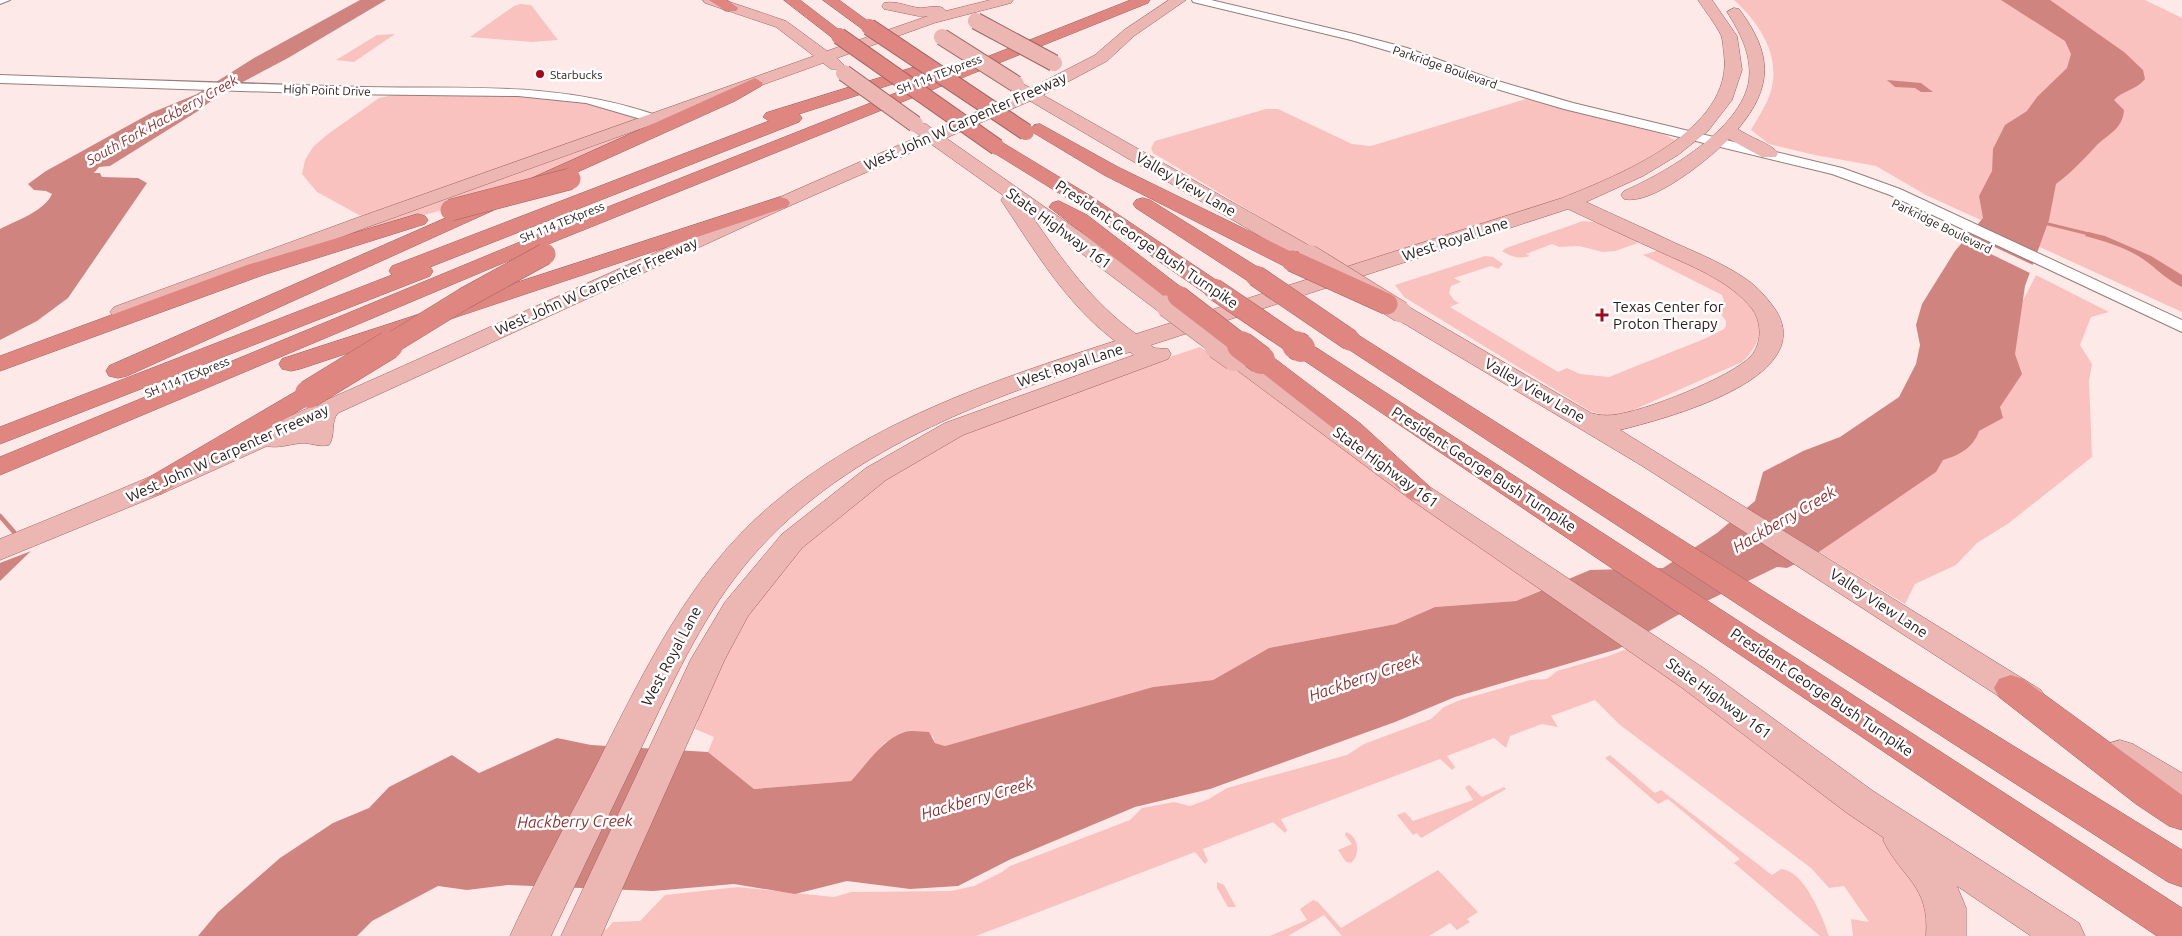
<svg xmlns="http://www.w3.org/2000/svg" width="2182" height="936" font-family="Ubuntu,sans-serif">
	<style>
		.green { fill: #fac2be }
		.water { fill: #d0847f }
		.pier { fill: #fdeae8 }
		.lines { fill: none; stroke-linecap: round; stroke-linejoin: round }
		.stream-far1 { stroke: #d0847f; stroke-width: 3 }
		.stream { stroke: #d0847f; stroke-width: 4.5 }
		.minor-casing { stroke: #977b79; stroke-width: 2 }
		.major-casing { stroke: #a0625e; stroke-width: 1 }
		.highway-casing { stroke: #a0625e; stroke-width: 1 }
		.minor { fill: #fff; fill-rule: evenodd }
		.major { fill: #ecb6b3; fill-rule: evenodd }
		.highway { fill: #df8680; fill-rule: evenodd }
		.major-bridge-far2-casing { stroke: #a0625e; stroke-width: 18; stroke-linecap: butt }
		.major-bridge-far1-casing { stroke: #a0625e; stroke-width: 22; stroke-linecap: butt }
		.major-bridge-casing { stroke: #a0625e; stroke-width: 29; stroke-linecap: butt }
		.highway-bridge-far2-casing { stroke: #a0625e; stroke-width: 18; stroke-linecap: butt }
		.highway-bridge-far1-casing { stroke: #a0625e; stroke-width: 22; stroke-linecap: butt }
		.highway-bridge-casing { stroke: #a0625e; stroke-width: 29; stroke-linecap: butt }
		.major-bridge-far2 { stroke: #ecb6b3; stroke-width: 16 }
		.major-bridge-far1 { stroke: #ecb6b3; stroke-width: 21 }
		.major-bridge { stroke: #ecb6b3; stroke-width: 28 }
		.highway-bridge-far2 { stroke: #df8680; stroke-width: 16 }
		.highway-bridge-far1 { stroke: #df8680; stroke-width: 21 }
		.highway-bridge { stroke: #df8680; stroke-width: 28 }
		.poi-dot { fill: #a3071d; stroke: #fff; stroke-width: 2 }
		.labels { text-anchor: middle; dominant-baseline: central; stroke-width: 5; stroke-linejoin: round; paint-order: stroke }
		.far-street-label { font-size: 12px; fill: #2b201f; stroke: #fff }
		.far-poi-label { font-size: 12px; fill: #2b201f; stroke: #fff; text-anchor: start }
		.far-water-label { font-size: 14px; font-style: italic; fill: #8f3332; stroke: #fff }
		.street-label { font-size: 15px; fill: #2b201f; stroke: #fff }
		.poi-label { font-size: 15px; fill: #2b201f; stroke: #fff; text-anchor: start }
		.water-label { font-size: 16px; font-style: italic; fill: #8f3332; stroke: #fff }
	</style>
	<rect width="100%" height="100%" fill="#fdeae8"/>
	<path class="green" d="M1734,0H2145L2182,18V312L1926,195L1876,166L1815,155L1769,144L1751,130C1760,114 1771,99 1773,81C1777,49 1756,20 1734,0Z
		M520,4L531,5L558,40L532,42L470,37L514,6Z
		M395,34L354,62L336,60L377,35Z
		M509,94L599,104L642,118L365,216L359,215L317,192L302,174L305,160L313,147L328,134L379,98L398,94Z
		M725,95L518,188L262,262Z
		M1526,99L1641,128L1666,135L1676,141C1622,180 1558,200 1496,220C1446,236 1397,253 1347,269L1153,153L1151,148L1155,141L1266,109H1278L1352,144L1371,146Z
		M1583,221L1602,223L1638,243L1615,251L1603,252L1579,246L1559,247L1552,244L1526,254L1530,256C1519,259 1511,257 1502,251L1506,248Z
		M1659,250C1699,269 1800,306 1742,362L1622,415H1603L1590,411L1404,297L1395,285L1485,256L1493,257L1503,264L1498,269L1491,266L1454,278L1461,282L1451,286L1449,293L1454,300L1459,303L1450,307L1558,372L1567,368L1580,374L1609,377L1704,339L1724,329L1726,326V321L1721,314L1710,308L1724,301L1722,295L1643,255Z
		M2036,275L2109,312L2091,317L2080,345L2092,364L2089,381L2092,457L2009,523L1977,543L1956,565L1915,584L1905,604L1819,552L1936,471Z
		M1200,347L1227,366L1230,365L1546,588L1516,601L1435,607L1396,624L1269,648L1213,680L1153,687L945,746L935,743L933,736L885,742L851,781L754,789L708,752L714,737L695,729L698,722L693,721L727,650L768,584L815,535L859,497L944,442L1103,379Z
		M1629,648L1882,830L1925,877L1927,936H1853L1851,919L1869,922L1844,886L1829,888L1811,868L1620,725L1595,700L1551,716L1558,727L1542,724L1510,736L1506,748L1494,738L1447,756L1455,767L1452,770L1440,759L1281,819L1287,830L1285,833L1273,822L1203,849L1208,861L1205,864L1195,852L976,936H597L600,930L607,929L613,922L640,921L665,895L738,887L834,897L851,892L951,891L974,886L1002,872L1010,866L1130,820L1142,808L1174,802L1190,806L1209,799L1227,788L1347,755L1364,744L1431,719L1444,707L1460,700L1530,680L1547,679L1557,671L1609,656Z
		M1610,755L1655,793L1661,790L1772,875L1781,869C1804,870 1823,918 1829,936H1820L1734,863L1740,859L1668,799L1658,804L1605,758Z
		M1469,785L1482,797L1504,787L1506,789L1421,838L1417,833L1413,835L1397,815L1405,812L1413,821L1473,800L1465,787Z
		M1346,832C1359,837 1361,854 1351,863L1346,862L1338,850L1352,844L1345,835Z
		M1438,870L1478,912L1467,919L1470,922L1457,930L1450,923L1429,936H1342L1324,915L1288,936H1270L1307,920L1300,909L1313,900L1318,902L1341,928Z
		M1217,882L1224,885L1236,907H1228L1217,888Z"/>
	<path class="water" d="M360,0H386L288,58L220,94L198,111L110,166L99,167L94,173H100L102,177L138,178L147,183L68,298L37,321L0,340V229C15,221 45,211 52,194L46,191L34,190L28,184L46,171L151,113L197,94L254,58Z
		M2001,0H2050L2124,52L2143,70L2145,79C2135,91 2123,90 2114,100L2124,110C2123,129 2108,134 2096,146C2083,160 2072,172 2056,184L2049,220L2025,286L2015,354L2022,374L2000,407L2003,418L1979,431C1973,448 1960,455 1943,460L1936,472L1819,552L1787,568L1777,567L1676,616L1618,649L1455,697L1395,722L1210,789L1135,807L1011,859L958,886L910,889L847,881L795,894L734,884L653,891L508,885L467,890L438,886L372,921L357,936H198L218,912L280,858L333,823L369,808L389,787L452,755L479,773L557,738L591,745L708,752L754,789L851,781C867,764 882,739 905,732C912,730 922,732 929,732L935,743L945,746L1153,687L1213,680L1269,648L1396,624L1435,607L1516,601L1590,570L1663,568L1717,533L1755,501L1763,472L1803,451L1840,437L1899,397L1916,364L1920,345L1916,325L1922,304L1955,251L1983,218L1979,196L1992,171L1993,149L2005,125L2027,111L2037,97L2067,68L2071,54L2065,41Z
		M1887,80L1921,83L1933,92H1921L1915,88L1895,87Z
		M2088,232L2105,236L2151,256L2182,275V287C2167,280 2157,269 2143,259C2127,248 2104,241 2085,236Z
		M31,551L0,581V563Z"/>
	<path class="pier" d="M1967,234L2035,266L2032,274L1962,240Z"/>
	<g class="lines">
		<path class="stream-far1" d="M2044,223L2093,235"/>
		<path class="stream" d="M0,516L14,532"/>
		<defs>
			<path id="minor" d="M0,0H10L0,4Z
				M1192,0H1211L1354,34L1407,48L1491,79L1573,103L1842,168L1900,189L2182,320V332L1890,195L1832,174L1564,109L1483,85L1399,54L1351,40L1193,2Z
				M0,75C121,79 242,84 363,87C466,89 556,81 656,115L658,118L651,122L586,103L518,96L334,94L0,83Z"/>
			<path id="major" d="M703,0H724L786,21L827,51L928,16H918L884,9L882,6L884,3C896,0 908,7 920,8C928,8 941,3 946,11L990,0H1013L1011,3L934,23L837,58L845,66L843,69H831L823,63L365,228L130,317L122,319L114,317L110,312L114,307L351,220L814,56L776,27L705,3Z
				M1169,0H1186L1134,36L1107,61L1043,95L1317,250L1320,255L1317,260L1309,261L1301,260L1030,101L946,138L1082,233L1174,301L1177,306L1174,311L1166,313L1158,311L1032,216C1062,260 1092,302 1136,334L1562,198C1619,175 1734,130 1724,54C1723,48 1723,40 1721,35C1715,23 1705,11 1698,0H1712L1737,36L1742,70L1732,100L1708,131L1678,155L1643,176L1586,202C1616,216 1646,229 1675,243C1700,254 1724,264 1746,279C1758,287 1769,300 1777,312C1816,380 1663,419 1620,430L2041,690L2046,699L2041,708L2029,712L2017,708L1644,467L1393,317L1389,312L1393,307L1401,305L1409,307L1591,413C1598,415 1606,416 1613,415C1643,412 1732,377 1751,356C1762,343 1762,324 1753,310C1729,279 1688,265 1654,249C1625,236 1596,222 1568,209L1151,345L1154,348L1168,349L1171,354L1168,359L963,435L886,480L802,548L748,616L725,659L601,936H561L691,659L725,602L782,534L866,468L945,423L1134,355L1130,352C990,397 836,450 741,570C699,623 672,684 643,744C612,808 581,872 551,936H510C536,879 566,824 595,768C643,674 688,576 770,506C868,422 994,380 1115,341C1066,304 1035,251 1001,200L1004,196L931,144L787,207L338,413C330,422 336,435 329,445C320,447 314,444 305,443C292,443 280,449 267,446L161,494L0,560V539C310,414 612,268 920,136L911,128L914,124H926L934,130L1018,94L1011,87L1013,83L1019,82L1031,88L1095,55L1124,30Z
				M1734,8L1739,9C1772,53 1774,86 1738,129C1748,137 1772,144 1778,153L1776,157H1762L1729,139C1710,158 1652,206 1624,199L1621,195L1624,191C1665,173 1742,129 1749,80C1752,55 1740,32 1727,12Z
				M1235,350L1244,352L1430,487L1705,669L1873,791L2079,923L2085,936H2031L1957,886L1966,908V936H1926C1930,885 1902,879 1883,840L1884,838L1847,813L1681,687L1410,499L1226,362L1223,357L1226,352Z
				M2120,740L2133,744L2182,773V806L2169,801L2107,764L2102,754L2107,744Z"/>
			<path id="highway" d="M709,0H727L738,8L736,11H726Z
				M784,0H800L847,36L839,41L834,39Z
				M823,0H839L876,27L874,30H864Z
				M1131,0H1150L1148,3L546,245L0,475V457L532,237Z
				M918,66L924,68L926,71L924,74L799,114L802,118L799,122L430,267L433,271L430,276L0,444V427L392,275L389,271L392,266L769,121L763,117L766,113Z
				M755,78L763,83L761,86L735,101L542,188H528L525,184L528,180Z
				M1040,124L1118,167L1300,256L1303,261L1300,266L1292,267L1284,266L1104,175L1034,133L1031,129L1034,125Z
				M997,142L1003,143L1089,195L1222,284L1225,289L1222,294L1214,296L1206,294L1075,203L991,151L988,147L991,143Z
				M780,197L787,199L790,203L787,207L300,369L291,371L282,369L279,364L282,359Z
				M1143,198L1150,200L1264,271L1267,276L1264,281L1256,283L1248,281L1136,208L1133,204L1136,200Z
				M487,200L494,202L497,206L494,210L127,376L118,378L109,376L106,371L109,366Z
				M1059,201L1087,215L1186,291L1189,296L1186,301L1178,303L1170,301L1049,207L1052,203Z
				M418,214L425,216L428,220L425,224L263,275L0,371V356L247,265Z
				M1350,333L1358,335L1793,610L2182,850V887L2168,882L1771,626L1342,345L1338,340L1342,335Z
				M1301,341L1309,343L2182,908V936H2157L1293,353L1289,348L1293,343Z
				M1261,353L1270,355L1361,424L1430,487L1434,493L1430,499L1420,502L1410,499L1343,436L1252,365L1249,360L1252,355Z
				M309,386L318,389L322,394L318,399L161,494L151,497L141,494L137,488L141,482L300,389Z
				M2011,675L2023,679L2182,795V830L2169,826L2136,804L1999,697L1994,688L1999,679Z"/>
		</defs>
		<use href="#minor" class="minor-casing"/>
		<use href="#major" class="major-casing"/>
		<use href="#highway" class="highway-casing"/>
		<use href="#minor" class="minor"/>
		<use href="#major" class="major"/>
		<use href="#highway" class="highway"/>
		<defs>
			<path id="major-bridge-far2" d="M976,21L1054,63
				M942,37L1016,84
				M844,73L915,124"/>
			<path id="major-bridge-far1" d="M1309,255L1401,312
				M1166,306L1220,346"/>
			<path id="major-bridge" d="M1218,345L1235,357"/>
			<path id="highway-bridge-far2" d="M869,27L1026,132
				M839,36L997,147"/>
			<path id="highway-bridge-far1" d="M451,210L570,179
				M1292,261L1387,304
				M1256,276L1350,340
				M1214,289L1298,346
				M1178,296L1243,346
				M387,346L465,298L545,254"/>
			<path id="highway-bridge" d="M1241,345L1261,360
				M1296,345L1301,348
				M309,394L389,345"/>
		</defs>
		<use href="#major-bridge-far2" class="major-bridge-far2-casing"/>
		<use href="#major-bridge-far1" class="major-bridge-far1-casing"/>
		<use href="#major-bridge" class="major-bridge-casing"/>
		<use href="#highway-bridge-far2" class="highway-bridge-far2-casing"/>
		<use href="#highway-bridge-far1" class="highway-bridge-far1-casing"/>
		<use href="#highway-bridge" class="highway-bridge-casing"/>
		<use href="#major-bridge-far2" class="major-bridge-far2"/>
		<use href="#major-bridge-far1" class="major-bridge-far1"/>
		<use href="#major-bridge" class="major-bridge"/>
		<use href="#highway-bridge-far2" class="highway-bridge-far2"/>
		<use href="#highway-bridge-far1" class="highway-bridge-far1"/>
		<use href="#highway-bridge" class="highway-bridge"/>
	</g>
	<g class="poi-dot">
		<circle cx="540" cy="74" r="5"/>
		<path d="M1599.5 307.5h5v5h5v5h-5v5h-5v-5h-5v-5h5z"/>
	</g>
	<g class="labels">
		<g class="far-street-label">
			<text transform="translate(1445 67) rotate(19)">Parkridge Boulevard</text>
			<text transform="translate(939 74) rotate(-21)">SH 114 TEXpress</text>
			<text transform="translate(327 90) rotate(2)">High Point Drive</text>
			<text transform="translate(562 222) rotate(-22)">SH 114 TEXpress</text>
			<text transform="translate(1942 226) rotate(26)">Parkridge Boulevard</text>
			<text transform="translate(187 377) rotate(-22)">SH 114 TEXpress</text>
		</g>
		<g class="far-poi-label">
			<text x="550" y="74">Starbucks</text>
		</g>
		<g class="far-water-label">
			<text transform="translate(162 120) rotate(-29)">South Fork Hackberry Creek</text>
		</g>
		<g class="street-label">
			<text transform="translate(965 121) rotate(-24)">West John W Carpenter Freeway</text>
			<text transform="translate(1186 184) rotate(30)">Valley View Lane</text>
			<text transform="translate(1059 228) rotate(36)">State Highway 161</text>
			<text transform="translate(1455 239) rotate(-18)">West Royal Lane</text>
			<text transform="translate(1147 244) rotate(34)">President George Bush Turnpike</text>
			<text transform="translate(596 286) rotate(-24)">West John W Carpenter Freeway</text>
			<text transform="translate(1070 365) rotate(-18)">West Royal Lane</text>
			<text transform="translate(1535 390) rotate(30)">Valley View Lane</text>
			<text transform="translate(227 453) rotate(-24)">West John W Carpenter Freeway</text>
			<text transform="translate(1386 467) rotate(36)">State Highway 161</text>
			<text transform="translate(1484 469) rotate(33)">President George Bush Turnpike</text>
			<text transform="translate(1879 603) rotate(33)">Valley View Lane</text>
			<text transform="translate(671 656) rotate(-62)">West Royal Lane</text>
			<text transform="translate(1822 692) rotate(34)">President George Bush Turnpike</text>
			<text transform="translate(1719 698) rotate(36)">State Highway 161</text>
		</g>
		<g class="poi-label">
			<text x="1613" y="306">Texas Center for<tspan x="1613" dy="17">Proton Therapy</tspan></text>
		</g>
		<g class="water-label">
			<text transform="translate(1784 519) rotate(-30)">Hackberry Creek</text>
			<text transform="translate(1364 677) rotate(-19)">Hackberry Creek</text>
			<text transform="translate(977 798) rotate(-16)">Hackberry Creek</text>
			<text transform="translate(575 821) rotate(-1)">Hackberry Creek</text>
		</g>
	</g>
</svg>
